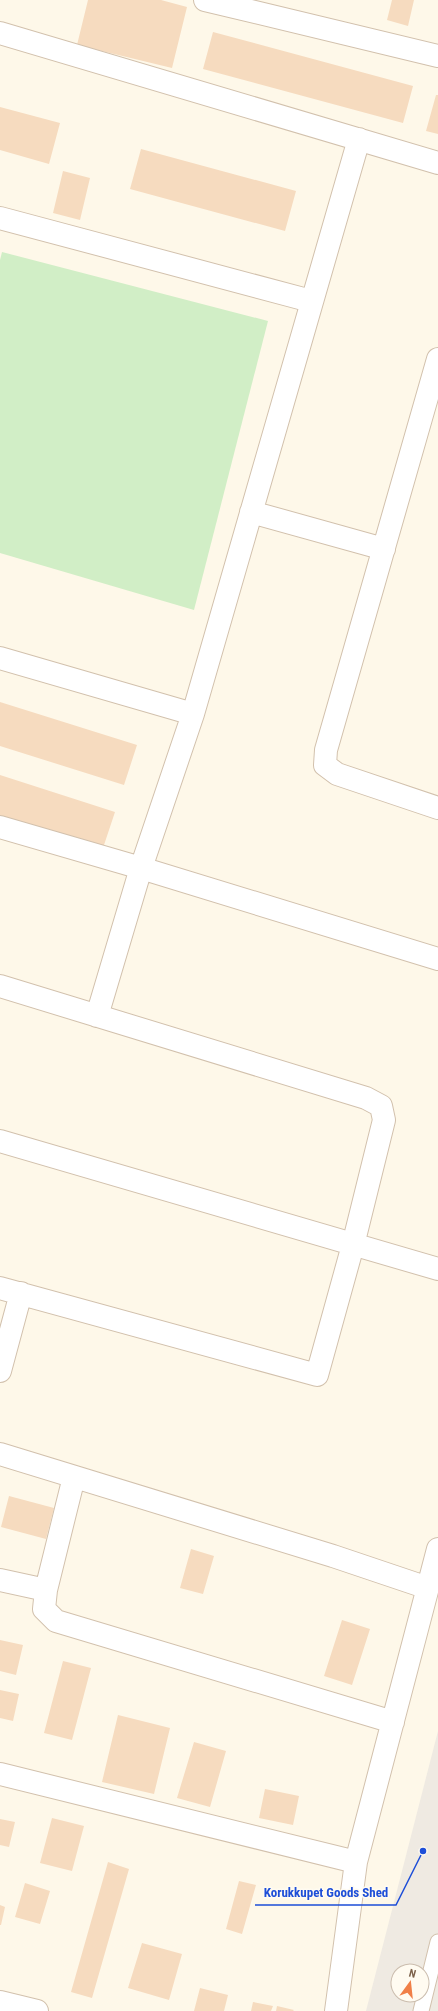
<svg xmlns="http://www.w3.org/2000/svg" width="438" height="2011" font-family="'Roboto Condensed',sans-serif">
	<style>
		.industrial { fill: #efeae2; fill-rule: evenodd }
		.green { fill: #d1eec6 }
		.building { fill: #f6dbbf }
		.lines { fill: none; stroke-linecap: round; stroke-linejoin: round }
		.lane-casing { stroke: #d2c1ad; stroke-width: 17 }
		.street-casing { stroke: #d2c1ad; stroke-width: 24 }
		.lane { stroke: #fff; stroke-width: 15 }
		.street { stroke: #fff; stroke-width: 22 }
		.leader { fill: none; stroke: #1d4ed8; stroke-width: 1.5 }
		.callout-dot { fill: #1d4ed8; stroke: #fffbf1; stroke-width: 1.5 }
		.callout-label { font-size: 13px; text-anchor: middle; font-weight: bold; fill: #1d4ed8; stroke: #fffbf1; stroke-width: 3; stroke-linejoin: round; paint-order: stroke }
	</style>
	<rect width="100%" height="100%" fill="#fef8e9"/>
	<path class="industrial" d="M438,1731V2011H366ZM398,1971H422V1995H398Z"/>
	<path class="green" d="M2,252L268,321L194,610L0,553V260Z"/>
	<path class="building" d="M88,0H161L187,7L172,68L77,45Z
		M392,0H414L408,26L387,20Z
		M213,32L413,86L403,123L203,69Z
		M436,95H438V134L426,131Z
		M0,107L60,123L49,164L0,150Z
		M141,149L296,191L285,231L130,189Z
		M63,171L90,178L80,220L53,213Z
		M0,702L137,745L124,785L0,746Z
		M0,775L115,812L102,851L0,818Z
		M9,1496L54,1508L46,1539L1,1527Z
		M191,1549L214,1556L203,1594L180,1588Z
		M342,1620L370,1629L352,1685L324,1676Z
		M0,1640L23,1645L16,1675L0,1671Z
		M63,1661L91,1668L72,1740L44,1733Z
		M0,1690L19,1694L13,1721L0,1718Z
		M118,1715L170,1728L154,1794L102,1782Z
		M194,1742L226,1751L210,1807L177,1798Z
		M265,1789L299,1796L293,1825L259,1818Z
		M52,1818L84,1826L72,1871L40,1863Z
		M0,1819L15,1822L9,1847L0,1845Z
		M108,1862L129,1869L92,1998L71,1992Z
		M239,1881L256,1885L242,1934L226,1929Z
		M25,1883L50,1891L40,1924L15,1917Z
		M0,1905L5,1907L1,1925H0Z
		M142,1943L182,1954L169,2000L128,1988Z
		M200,1988L228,1995L224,2011H194Z
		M253,2002L273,2006L271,2011H251Z
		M277,2006L294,2010L293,2011H276Z"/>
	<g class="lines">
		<defs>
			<path id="lane" d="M421,2011L438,1942"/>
			<path id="street" d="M205,0L438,56
				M0,33L438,163
				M0,218L311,301
				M438,359L326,750L325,765L337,774L438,808
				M251,512L384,549
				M0,658L193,714
				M0,827L141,868L438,959
				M0,986L366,1098L381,1106L384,1120L353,1245L317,1375L0,1288
				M97,1016L141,868L193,714L359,139
				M0,1141L438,1269
				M0,1371L21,1293
				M0,1454L333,1556L428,1588
				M74,1477L46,1590L44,1609L56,1621L393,1722
				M0,1580L46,1590
				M0,1774L356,1862
				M0,2002L37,2011
				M336,2011L356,1862L438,1549"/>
		</defs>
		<use href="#lane" class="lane-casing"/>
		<use href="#street" class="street-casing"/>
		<use href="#lane" class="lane"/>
		<use href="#street" class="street"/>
	</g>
	<path class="leader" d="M423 1851L396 1905H255"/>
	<circle class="callout-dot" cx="423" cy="1851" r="4"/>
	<g class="callout-label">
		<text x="326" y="1897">Korukkupet Goods Shed</text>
	</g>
	<g transform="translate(410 1983) rotate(15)"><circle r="19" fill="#fffbf1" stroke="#cbbdae"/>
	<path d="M0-3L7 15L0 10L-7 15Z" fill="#f07f47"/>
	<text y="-6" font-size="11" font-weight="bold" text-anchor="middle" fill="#7c614a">N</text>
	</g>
</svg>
